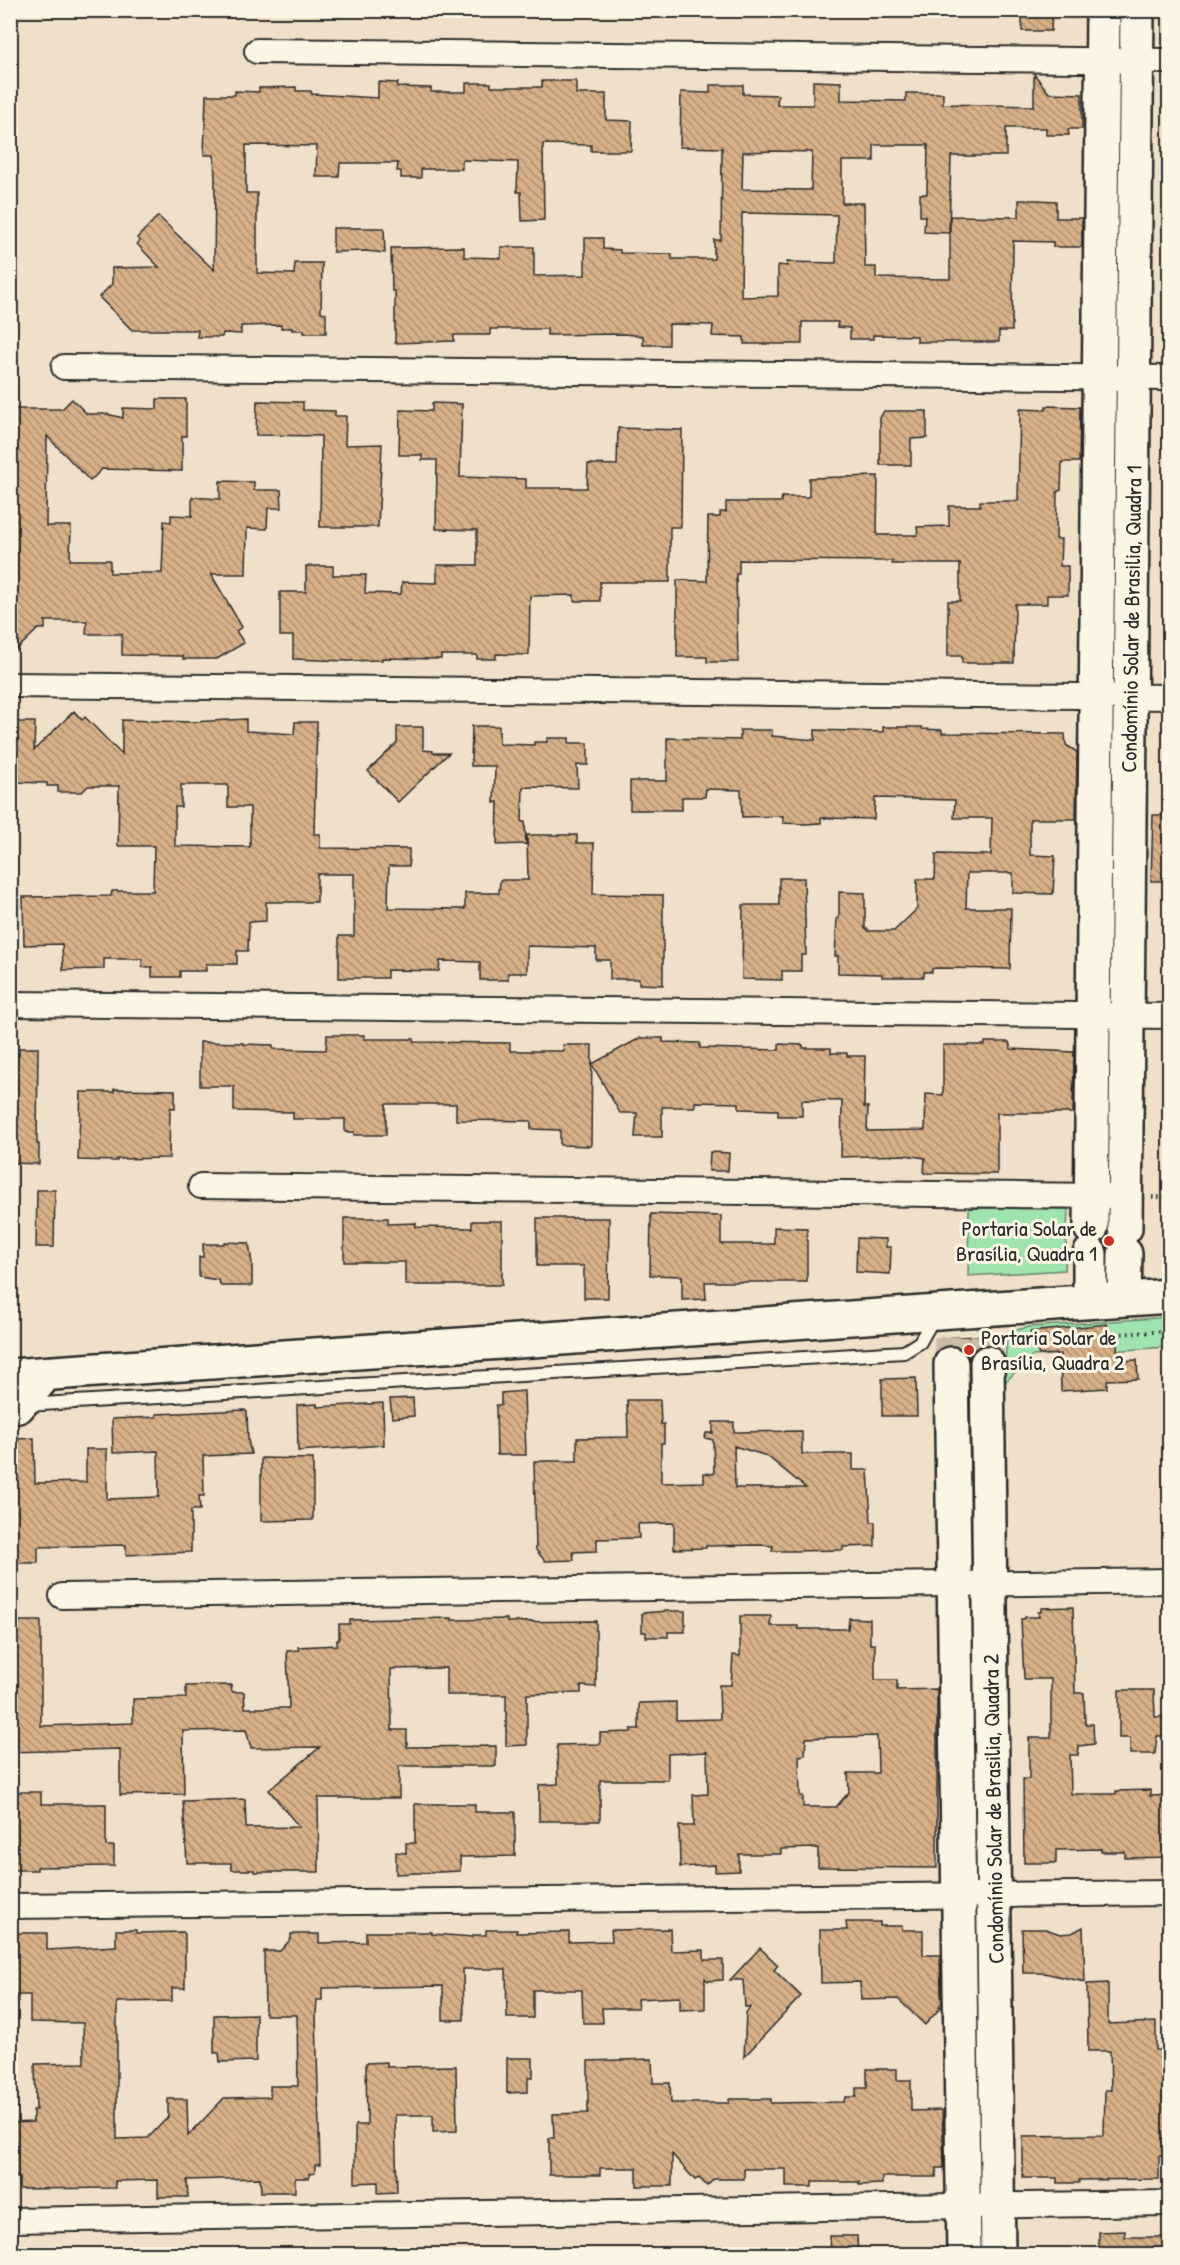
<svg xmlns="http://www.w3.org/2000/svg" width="1180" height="2265" font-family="'Patrick Hand',sans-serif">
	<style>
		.park { fill: #9fe3af; stroke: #65876d; stroke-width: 1.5 }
		.building { fill: url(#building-back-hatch); stroke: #2b2b2b; stroke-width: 1.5; fill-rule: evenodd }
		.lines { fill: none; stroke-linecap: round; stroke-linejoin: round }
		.secondary-tunnel { stroke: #c9bca9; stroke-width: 33; stroke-dasharray: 33 16; stroke-linecap: butt }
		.lane-casing { stroke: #2b2b2b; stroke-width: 16 }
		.street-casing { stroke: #2b2b2b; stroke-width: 28 }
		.secondary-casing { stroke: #2b2b2b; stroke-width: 38 }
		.path { stroke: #2b2b2b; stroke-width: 4; stroke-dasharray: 1.5 4.5; stroke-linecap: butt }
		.lane { stroke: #fcf5e5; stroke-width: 12 }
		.street { stroke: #fcf5e5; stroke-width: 24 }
		.secondary { stroke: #fcf5e5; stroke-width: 33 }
		.poi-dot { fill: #c8321e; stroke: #fcf5e5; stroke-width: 2 }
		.labels { text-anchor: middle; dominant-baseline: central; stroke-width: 6; stroke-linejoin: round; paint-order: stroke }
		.street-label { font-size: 22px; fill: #2b2b2b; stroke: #fcf5e5 }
		.poi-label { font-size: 22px; fill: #2b2b2b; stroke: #fcf5e5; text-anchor: end }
	</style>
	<defs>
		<pattern id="building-back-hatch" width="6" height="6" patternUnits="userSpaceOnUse" patternTransform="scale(1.5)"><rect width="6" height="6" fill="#d7b088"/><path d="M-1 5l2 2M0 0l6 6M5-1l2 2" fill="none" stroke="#af8f6f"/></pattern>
	</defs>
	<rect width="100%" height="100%" fill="#f1e0c9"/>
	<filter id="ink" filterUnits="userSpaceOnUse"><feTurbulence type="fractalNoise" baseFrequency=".0167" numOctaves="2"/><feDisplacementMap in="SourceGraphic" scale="12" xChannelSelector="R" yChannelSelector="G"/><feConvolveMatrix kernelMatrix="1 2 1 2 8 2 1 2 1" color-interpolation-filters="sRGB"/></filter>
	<g filter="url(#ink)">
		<path class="park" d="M969,1208L1068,1209L1065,1270L968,1276Z
			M1169,1317V1347L1032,1356L1004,1383L1007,1332L1029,1327Z"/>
		<path class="building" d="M1022,10H1052L1051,31H1022Z
			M1034,74L1049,93L1082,94V129H1068L1069,135H1046V128H1006V156H951L949,233L924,232L925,216H920V194H927L928,145H874V161H842V203H864L865,267H876V278L950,279V216L1019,217V200H1036L1056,201V218H1082V247H1053V242L1013,241L1012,331H999V342H917V336L873,335V339H850V328L837,327L838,322H802V344H744V337L712,336L713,325L669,324V345H643V336L624,334L547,335V329H490V335H454V341L395,343V291H392L391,248L464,247V257L501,258V247H534V276L585,275V238H603V249L620,250V253L672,254V259H714V240H721L722,148L680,147L681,92L710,93V85H743V94L778,95L777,105H813V81L841,82V100L906,101V93H943V104L1034,106ZM776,151L812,152L811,190L742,189L743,152ZM742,213L837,215L836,263L787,262V266L778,265V296L741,297Z
			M542,81H576V94H606V120L632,121L631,151H591V145L543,144L544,220L522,221L521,192H517L518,162L462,160V169H421V178H401V171H397L398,163H340L339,177H316L317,146L246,145V193H257V273L294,274L295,263H322L321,312L326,313V333H304V330H292V328H281V325L241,326V334L223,333L222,337H197L198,330H132L99,297L112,284V268L159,267L137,244L140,241L137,238L158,216L214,270L215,180L214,155H204L206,95H235V91L259,92V88L296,87V91H311L312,94L378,98V82L398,83L397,87L431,88V92H466V83H491V87H542Z
			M333,228H384L385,253L365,251L333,252Z
			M72,399L87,414H107L123,418V408L157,409V399H186V436H182V471L102,469L90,481L47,436L46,526H71L70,560H110V573H162L164,521L171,522V515L192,516V497L220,499V481L254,482V490H281L282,508H268L267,529L247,528L246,574H211L242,627L236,631L244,643L217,659H183V656L122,655V634H86L87,621H45V629H38L10,656V409H62Z
			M257,401L303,402V410L335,411V416H346L345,445L382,444L378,527H320L321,436L256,435Z
			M432,403L462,404L460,477L526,479V488H587L588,464L617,465L618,428L682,430L681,527H670V582H600V601H574V595L530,596L529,655L496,654V659H477V655H441V659L382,658V660L347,661L293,659V636H280V592H306V566H333V575H366L365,593L401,594L402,582L437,583V565H477V530L436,529L437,460H422V455H399L400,410L432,411Z
			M1046,406L1080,407L1079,462H1062L1061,490L1057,492L1056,539H1061L1060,566H1068V595H1047V604H1015L1014,663H962V656H948V601H960V564H892V561L739,560V574H736L738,662H707V657H677V580L707,581L708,517H720V512H726V502H781L782,497H809V478L878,476L877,535H918L917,527L949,526V506H980V501H1018L1020,409L1046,410Z
			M884,411H927V438L911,439V465H880V418Z
			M74,711L82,720L85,717L122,755V720L192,722L246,719V731L294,734L295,722H317L314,834H320V848L409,849V866H389L388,908L465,909V893H499L500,880H528L527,835H577V843H594L593,894L663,895V985L639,984V979H610V960H596V948L527,946V973H508V980H480V962L440,961L439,971L387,970V978H339V936H354V874H317V902H266V921L249,922L248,951H237V964H206V971H180V977H152V967H142V959H104V969L63,970L62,944L24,945L23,897L111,896L112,891H153L154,846H118L119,786H88L82,792H58V786H47V783L10,782V722H35L34,750ZM181,785H228V807H250V847L175,846V807H181Z
			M472,726H499V744L534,745V742H547V738H569V743H588V765H577L578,788L523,787L522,822H525L526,844L497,845L498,802L494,803L495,766H471Z
			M397,727H423V750L433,751V753H449L398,802L368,771L397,743Z
			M883,727H922V729L942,730V733L1065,734L1066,745L1077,752L1076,819H1030V855L1055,856L1053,894L1013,893V873H967L966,908H1011L1010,969L935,968L932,969V972H924V977H882V974L838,973V956H835L837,918H839V892L865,893V929H868V931H894L917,909V879H935L936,854L991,855L992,818H954L955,800L875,798L874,819L821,818V823L805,824L783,823V816L742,817L741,790L706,789L705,797H682V810H630V781H667V738L740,740V730H772V736L815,740V730L883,732Z
			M1153,815H1170V881H1151Z
			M779,878H804L806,955H801V971H782V980L742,979L743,905H779Z
			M327,1035H364V1039H414V1042L510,1043V1051H564L563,1045H592L591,1146L560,1145V1130L531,1129V1121L456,1120V1104H386V1135H354V1132H345V1119H293V1112L234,1111V1086H200V1042L243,1043V1044L273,1045V1049L326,1050Z
			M640,1038H663V1042L700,1043V1048L779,1050V1044L803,1045V1048H831V1053H847V1056H865L864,1107H868L867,1131L925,1130L926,1094L943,1095V1045H985V1042H1009L1011,1049L1074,1052L1073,1113H997V1174L924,1173L925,1158L905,1155L841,1157L842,1101L802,1100V1116H778V1110L739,1109V1103L695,1102V1107H662V1137H635L637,1113H620L592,1064Z
			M19,1048H38L37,1144H39V1164L14,1163L13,1117H10V1055H19Z
			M114,1089L175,1090V1108H170L169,1158L117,1159V1161L78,1160L81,1092H114Z
			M710,1152L729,1153L728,1171H709Z
			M37,1190H55L54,1247H36Z
			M651,1214L721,1216V1244H774V1227L807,1228V1282H705L706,1299L682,1300V1276L650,1275Z
			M344,1218H388V1224L416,1223V1227L472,1228V1221H502V1285H405V1262H344Z
			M537,1218H609L608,1298H584V1266H537Z
			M857,1238L886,1239V1247H891L890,1274L856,1272Z
			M224,1242L249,1243L252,1264V1286H221L218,1280L199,1277V1257H203V1244H224Z
			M1107,1324L1110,1344H1117L1118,1361L1137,1360L1138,1379L1107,1380V1388L1061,1391L1060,1354L1039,1355L1030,1332Z
			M997,1335V1347L987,1344L978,1347L971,1353L969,1360L967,1354L960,1347L951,1345L943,1347L942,1338Z
			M916,1378L917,1416H882V1379Z
			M524,1391L526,1455H497L496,1405H501V1393Z
			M413,1398L414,1416L392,1418L390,1399Z
			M627,1400H660L661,1424H664V1443H661V1483L704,1482V1473L714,1474L713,1440L705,1438L706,1433H713V1422H734V1432L802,1431V1454H853V1470H868L871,1522H875V1546L843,1547V1550L791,1551H772L773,1546L760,1545L706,1546V1548L674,1549V1523L638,1524L639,1538L597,1539V1551L573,1552L574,1560L545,1561L536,1550L534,1461H577V1438L628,1437ZM734,1446L767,1456L806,1488H735Z
			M383,1403L384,1445L298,1451L297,1405L317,1404V1407Z
			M245,1410L247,1412L248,1440L251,1454L203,1456L204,1496H199L200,1510H191V1552L126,1555V1545L38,1547V1563H10V1447L18,1439L34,1438L35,1483L86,1482V1449H107V1499L159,1497L158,1451L113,1453L112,1419L156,1417V1414Z
			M261,1458L313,1459V1520L261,1521Z
			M1073,1607L1075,1693H1084L1085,1724H1093L1094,1744L1079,1746L1078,1755H1070L1071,1794H1116V1791L1150,1790V1796L1170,1795V1857L1125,1858V1852H1101V1849L1056,1850V1863H1024L1023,1779H1029V1738H1051V1679H1024L1021,1619H1024L1025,1617H1039L1038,1612H1041V1608Z
			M668,1611H685V1632H668V1637H646V1632H642V1613Z
			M740,1616H771L770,1626H798V1629H848L849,1618L870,1619V1644H875V1680H897V1690L937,1689V1868L818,1867V1848L781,1849V1854H739V1871L715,1872V1865L680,1867L679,1826H694L693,1795L708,1794L707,1752L668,1754V1780H600V1821H539V1785L558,1784L557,1745L600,1744V1733L631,1732V1729H639V1703L676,1702V1720L720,1719L719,1685H731L733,1655L740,1656ZM877,1736L878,1773H848L849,1792L836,1807H803V1796H800L799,1756L805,1755L806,1738Z
			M452,1618V1620L507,1619V1622L596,1621V1687L581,1686V1693L527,1694V1745L506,1746V1695H446V1668L391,1669L392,1730H407V1747L496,1746V1766H399V1798H318L319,1872H254V1870H232L231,1863H187L183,1801L245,1799L246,1828L299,1827L269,1790L320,1747L251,1748L246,1730L183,1731L184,1794L120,1795V1749L10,1752V1621H41V1726L133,1723V1699L186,1698V1686L231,1685L232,1692H244L245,1708H289L287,1651L299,1650L298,1647L337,1645V1640H339V1624H350V1620Z
			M1119,1690H1154L1155,1717L1170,1716V1736H1157L1155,1754H1130V1738H1119Z
			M10,1792H41V1804H106V1846H114V1866L37,1867V1870H10Z
			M415,1804H475V1812H515V1856L460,1857V1871L396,1874V1852L406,1853V1843H415Z
			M846,1922H880V1926H902V1930H923V1955H940L941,1995L942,2003L939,2006L941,2007L925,2025L898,1999L861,2000L860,1982L821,1983L820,1930H847Z
			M1083,1927L1085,1982L1044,1973H1023L1022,1929H1046L1060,1934L1072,1933Z
			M670,1929L671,1951L704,1950V1960H723V1980L708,1981L705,1978V2009L680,2010V1997L637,1999L638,2008H602L603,2023H583L582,1990H533V2018H507L506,1969H463L464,2020H443V1986L322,1988V2000H317L316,2014L320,2165H315V2173L309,2174V2178H295V2192H261L260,2178L187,2180L188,2197H158V2180L115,2181L116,2188L19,2189V2177H10V2123L33,2122V2110H36L35,2064L84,2063L83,2023L30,2022V1995H10V1933H47V1950L116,1946V1930H136V1933L183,1932L185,1934V1988H172V2001L117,2002V2139L148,2138L168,2117V2099H187L188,2136L224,2098L270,2097V2086H298L297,2015H265L264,1951H280L291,1939V1934H319V1943L366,1942V1932H432V1934L473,1937V1935H486V1930H517L516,1933L569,1932V1942L612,1941L611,1930Z
			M760,1948L778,1965L774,1970L801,1996L744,2057L746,2013L750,2007H745L743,1980H730Z
			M1108,1983V2024L1156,2022V2050H1170V2156H1159V2179L1079,2180V2183H1057V2178H1023V2136L1104,2135L1105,2090H1111L1110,2051H1088L1087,1984Z
			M256,2014V2061L220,2062L219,2053H214V2015Z
			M507,2058H533V2077H528V2092L507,2093Z
			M652,2059L653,2083H670L671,2103H729V2099H771V2103L844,2102L845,2097H856V2088H867V2069H897V2080H911V2111L942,2110L944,2168H937L936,2177H882V2184L859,2185V2182H812V2187H786V2169H744V2179H714L707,2186L699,2178L695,2180L672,2154V2186H637V2168H600V2175H549V2138H554L553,2114L588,2113V2061Z
			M387,2062V2067L456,2066L457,2131L433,2132V2115H395L397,2192L378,2193V2182L355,2183V2125H367L366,2063Z
			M1125,2231V2237H1170V2254H1099V2232Z
			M830,2236H857L858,2254H831Z"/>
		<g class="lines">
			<path class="secondary-tunnel" d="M987,1336V1363
				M951,1337V1364"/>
			<defs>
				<path id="lane" d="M25,1405L904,1352L920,1342L935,1315"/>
				<path id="street" d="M257,51L1170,61
					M64,367L1170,378
					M10,685L1170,697
					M10,1004L1170,1016
					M201,1186L1108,1196
					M62,1596L1170,1581
					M10,1906L1170,1893
					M10,2220L1170,2203"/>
				<path id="secondary" d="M1091,1228L1103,10
					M1125,1228L1137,10
					M1124,1299L1125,1254
					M1090,1301V1254
					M987,1363L998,2254
					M951,1364L964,2254
					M10,1376L1170,1296
					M18,1406L46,1374"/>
			</defs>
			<use href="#lane" class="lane-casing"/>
			<use href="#street" class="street-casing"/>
			<use href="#secondary" class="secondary-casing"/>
			<path class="path" d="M1152,1197H1170
				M1116,1334L1170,1331"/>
			<use href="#lane" class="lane"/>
			<use href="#street" class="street"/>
			<use href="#secondary" class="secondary"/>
		</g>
	</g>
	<g class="poi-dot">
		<circle cx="1109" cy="1241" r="6"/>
		<circle cx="969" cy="1350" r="6"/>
	</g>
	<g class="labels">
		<g class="street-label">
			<text transform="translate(1131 619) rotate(-89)">Condomínio Solar de Brasilia, Quadra 1</text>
			<text transform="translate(993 1809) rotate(-91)">Condomínio Solar de Brasilia, Quadra 2</text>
		</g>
		<g class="poi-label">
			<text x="1097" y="1228">Portaria Solar de<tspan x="1097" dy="25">Brasília, Quadra 1</tspan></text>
			<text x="981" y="1337" text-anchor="start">Portaria Solar de<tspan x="981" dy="25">Brasília, Quadra 2</tspan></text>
		</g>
	</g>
	<rect width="1180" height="2265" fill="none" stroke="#fcf5e5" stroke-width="36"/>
	<rect x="18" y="18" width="1144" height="2229" fill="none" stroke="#2b2b2b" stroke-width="2" filter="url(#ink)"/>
</svg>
